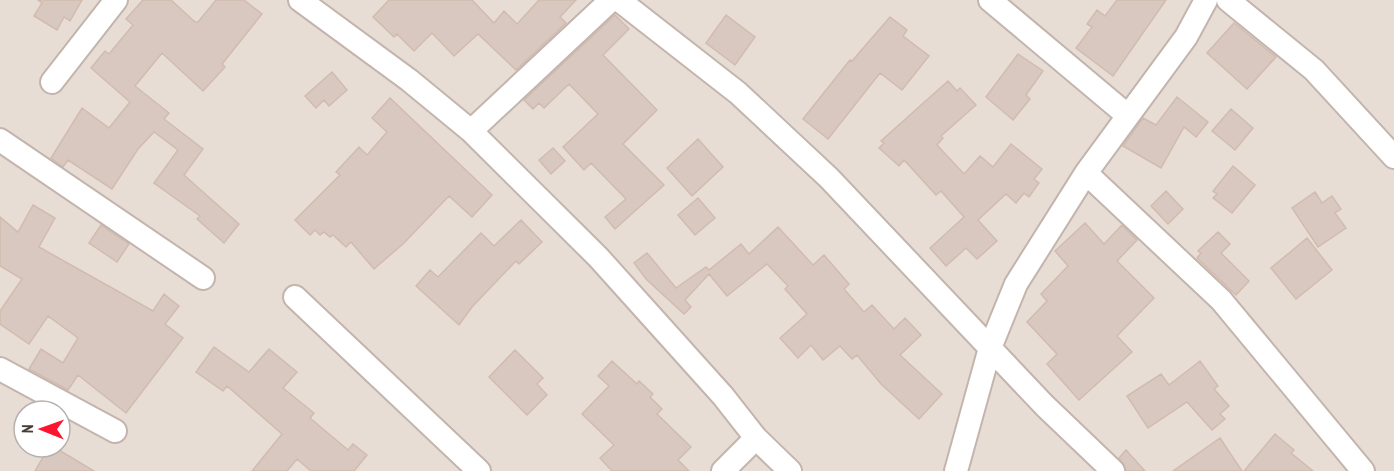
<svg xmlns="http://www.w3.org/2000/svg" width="1394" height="471" font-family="'PT Sans Narrow',sans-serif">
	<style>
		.residential { fill: #e8ddd5; fill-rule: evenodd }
		.building { fill: #d9c8bf; stroke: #d1bbaf; stroke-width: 1.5 }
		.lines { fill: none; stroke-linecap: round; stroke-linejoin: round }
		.minor-casing { stroke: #c3b5ad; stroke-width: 26 }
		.minor { stroke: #fff; stroke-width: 22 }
	</style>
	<rect width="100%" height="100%" fill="#f4ede7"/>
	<path class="residential" d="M0,0H1394V471H0ZM24,411H60V447H24Z"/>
	<path class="building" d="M38,0H82L70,21L64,17L57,30L34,16L42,3Z
		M143,0H171L195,22H198L216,0H244L262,14L222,64L225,67L203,91L162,53L135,86L169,113L164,119L203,149L184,175L239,224L224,243L197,219L200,216L154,183L178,150L154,132L138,149L112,189L68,160L63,167L51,158L82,108L109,128L130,102L91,68L105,51L109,54L133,25L126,19Z
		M389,0H472L494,23L504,11L517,24L539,0H576L560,17L566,23L516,70L478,34L454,56L432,33L414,51L397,34L394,37L373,17Z
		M1117,0H1166L1113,76L1076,48L1092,27L1087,24L1097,10L1105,16Z
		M615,15L629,29L603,55L657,110L623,144L664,185L615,229L605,217L626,199L591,163L584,170L563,147L598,114L569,84L544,108L539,103L533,109L524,100Z
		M726,15L755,37L735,65L706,43Z
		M890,17L907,30L903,36L929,56L902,90L880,73L828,139L803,119L850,60L852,61Z
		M1234,23L1276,57L1247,89L1207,53Z
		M1018,54L1043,71L1026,95L1030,99L1013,120L986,97Z
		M332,72L347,90L329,106L324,100L316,108L305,96Z
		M948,81L957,91L960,88L976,105L941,136L943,138L937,145L964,174L980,156L993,167L1011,144L1042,169L1034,179L1039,183L1029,197L1024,193L1016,203L1006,194L978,220L997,241L977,259L966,248L946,266L930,248L964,217L941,191L936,195L904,160L899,166L879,148L884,143L881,141Z
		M1177,97L1208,122L1196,137L1184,127L1161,168L1123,146L1143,118L1156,125Z
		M390,98L492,195L472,217L449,196L404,243L374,269L351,242L346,247L333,235L330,237L324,232L320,235L315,230L310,235L295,220L340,175L336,172L359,147L367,155L387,132L372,118Z
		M1231,109L1253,128L1235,150L1212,131Z
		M698,139L723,167L692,196L667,168Z
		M553,148L565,161L551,174L539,160Z
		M1233,166L1255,185L1232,213L1213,198L1217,194L1213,191Z
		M1166,191L1183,209L1168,224L1151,206Z
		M1315,192L1322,203L1332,196L1341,209L1335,213L1346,228L1318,247L1292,208Z
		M698,198L715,218L695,235L678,215Z
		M33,205L55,218L39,247L153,311L164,294L179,306L165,324L183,338L126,413L78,375L68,390L29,369L41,349L63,363L78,338L48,316L29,344L0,324V311L22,279L0,266V217L18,232Z
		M521,220L542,242L519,264L516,261L472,307L459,325L416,286L430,270L438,277L481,233L494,246Z
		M1085,223L1104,244L1122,225L1137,240L1117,261L1154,298L1117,336L1132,352L1079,400L1047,364L1057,354L1027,322L1047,301L1041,294L1068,266L1055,251Z
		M101,225L129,244L117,262L89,243Z
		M778,227L813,265L824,255L849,284L844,289L864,312L872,305L894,329L905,318L921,335L900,355L942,394L919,419L881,384L857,355L852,359L840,346L823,360L811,345L798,358L780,338L807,314L785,289L788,286L767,264L727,296L709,274L685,300L691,307L684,314L646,279L634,263L647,253L676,288L706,267L709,270L741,244L749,254Z
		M1218,232L1230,244L1221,253L1249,281L1236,295L1197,258L1201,253L1198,251Z
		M1307,238L1332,270L1296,299L1271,268Z
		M214,347L249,372L269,349L297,372L283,388L314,413L310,418L348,450L353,444L367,455L354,471H311L297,459L287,471H252L282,434L227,386L223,391L196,372Z
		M515,350L543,378L537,384L547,395L527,415L489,377Z
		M612,361L637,384L639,381L653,394L650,397L662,409L657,414L691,447L678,460L689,471H612L600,458L614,445L582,414L609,386L598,376Z
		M1200,361L1218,386L1214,389L1229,406L1220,414L1225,419L1212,430L1187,402L1148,428L1127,396L1161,374L1169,385Z
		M1275,434L1294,450L1291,453L1313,471H1244Z
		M1220,438L1242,471H1173Z
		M49,447H54L94,471H35Z
		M1126,450L1145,471H1126L1119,458Z"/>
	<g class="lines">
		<defs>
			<path id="minor" d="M300,0L409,80L471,131L598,257L723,396L756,438L790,471
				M619,0L738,93L829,178L1045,406L1113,471
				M990,0L1127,115
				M1228,0L1314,70L1394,157
				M52,82L116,0
				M471,131L611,0
				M0,140L203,278
				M1086,173L1221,300L1363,471
				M295,297L479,471
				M0,369L115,431
				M723,471L756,438
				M956,471L990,348L1016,284L1086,173L1186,37L1206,0"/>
		</defs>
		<use href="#minor" class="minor-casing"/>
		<use href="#minor" class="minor"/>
	</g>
	<g transform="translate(42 429) rotate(271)"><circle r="28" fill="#ffffff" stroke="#b5b1af" stroke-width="1.5"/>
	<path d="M0-4.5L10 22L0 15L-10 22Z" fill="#fe142f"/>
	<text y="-9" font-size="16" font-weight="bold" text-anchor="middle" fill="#473c36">N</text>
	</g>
</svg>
